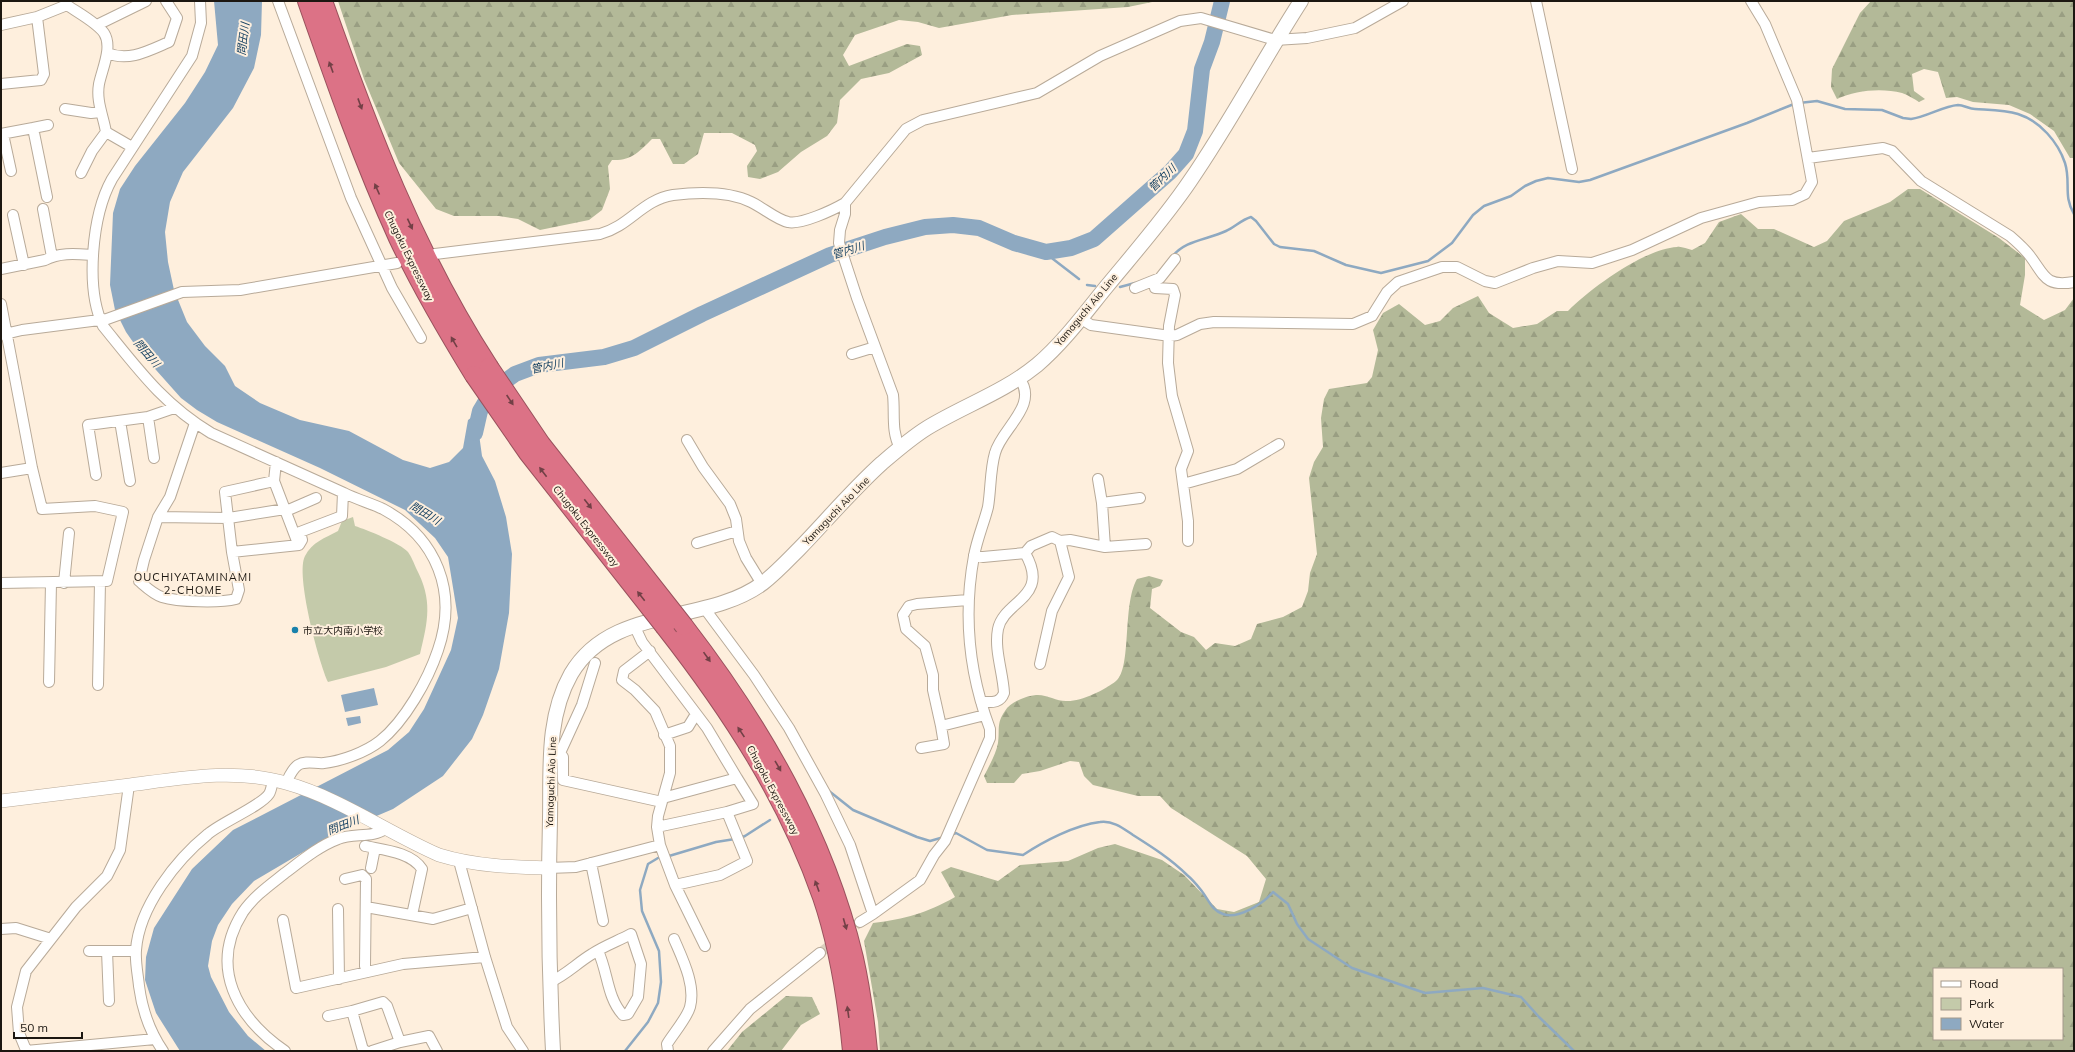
<svg xmlns="http://www.w3.org/2000/svg" width="2075" height="1052" font-family="Mulish,'Noto Sans JP',sans-serif">
	<style>
		.forest { fill: url(#forest-firs); fill-rule: evenodd }
		.green { fill: #c4caaa }
		.water { fill: #8ea9c1 }
		.lines { fill: none; stroke-linecap: round; stroke-linejoin: round }
		.stream { stroke: #8ea9c1; stroke-width: 2.5 }
		.river { stroke: #8ea9c1; stroke-width: 16 }
		.minor-tunnel { stroke: #dccfbe; stroke-width: 10; stroke-dasharray: 10 5; stroke-linecap: butt }
		.minor-casing { stroke: #b8aa99; stroke-width: 12 }
		.tertiary-casing { stroke: #b8aa99; stroke-width: 14 }
		.secondary-casing { stroke: #b8aa99; stroke-width: 16 }
		.motorway-casing { stroke: #99525d; stroke-width: 20 }
		.minor { stroke: #fff; stroke-width: 10 }
		.tertiary { stroke: #fff; stroke-width: 13 }
		.secondary { stroke: #fff; stroke-width: 14 }
		.motorway { stroke: #dc7286; stroke-width: 18 }
		.motorway-bridge-casing { stroke: #99525d; stroke-width: 20; stroke-linecap: butt }
		.motorway-bridge { stroke: #dc7286; stroke-width: 18 }
		.oneway { fill: #724046 }
		.poi-dot { fill: #1981ab; stroke: #feefdd; stroke-width: 1.5 }
		.labels { text-anchor: middle; dominant-baseline: central; stroke-width: 4; stroke-linejoin: round; paint-order: stroke }
		.street-label { font-size: 10px; fill: #1c1711; stroke: #feefdd }
		.poi-label { font-size: 10px; fill: #1c1711; stroke: #feefdd; text-anchor: start }
		.water-label { font-size: 11px; font-style: italic; fill: #103d5f; stroke: #feefdd }
		.neighbourhood-label { font-size: 11px; letter-spacing: 1px; fill: #1c1711; stroke: #feefdd }
	</style>
	<defs>
		<pattern id="forest-firs" width="22" height="20" patternUnits="userSpaceOnUse"><rect width="22" height="20" fill="#b3b998"/><path d="M5 1l3.5 6h-7zM16 11l3.5 6h-7z" fill="#999e82"/></pattern>
	</defs>
	<rect width="100%" height="100%" fill="#feefdd"/>
	<path class="forest" d="M338,1H1157L1128,7L1012,15L939,28L918,22L899,20L855,35L843,55L849,66L907,44L920,46L922,55L889,73L861,79L840,100L837,123L827,136L801,152L778,172L760,179L748,177L747,166L757,151L755,145L732,133H704L698,154L684,164H673L660,139H652C639,152 631,161 612,160L608,166L610,189L602,210L589,220L540,230L518,219L499,216H454L436,209L399,163L364,79Z
		M1871,1H2074V158H2070L2054,131L2030,114L2009,105L1973,102L1957,97L1946,98L1938,72L1924,69L1912,74L1914,91L1925,99L1919,102C1914,99 1908,95 1902,93C1882,88 1856,90 1837,99L1831,87L1832,69L1860,13Z
		M1908,189H1920L1999,238L2025,258V275L2020,305L2044,320L2065,310L2074,298V1051H880L878,1022L864,941L873,923C905,919 927,913 955,897L941,872L951,867L998,881L1020,865L1068,861L1098,848L1115,844L1162,860L1184,875L1217,909L1234,912L1259,902L1266,879L1247,856L1171,808L1160,796H1138L1093,785L1084,776L1079,762L1070,761L1040,771L1022,774L1014,783H987L984,776C989,766 996,754 998,743C1000,729 996,724 1005,711C1010,702 1026,696 1036,695C1046,694 1056,701 1066,701C1080,702 1105,690 1116,681C1132,668 1122,605 1137,579L1149,576L1163,580L1160,586L1152,589L1150,608L1181,632L1194,637L1206,650L1215,643L1235,646L1251,639L1257,624L1283,617L1302,607L1308,591L1310,573L1317,554L1309,478L1314,462L1323,447L1321,418L1324,399L1329,389L1367,383L1372,377L1378,350L1373,330L1383,313L1399,304L1425,325L1440,321L1453,308L1478,296L1489,313L1513,328L1537,324L1557,311H1568C1591,288 1644,249 1677,247C1681,246 1687,249 1692,250L1705,243L1719,222L1741,214L1758,229H1774L1814,247L1827,241L1844,221L1890,202ZM1934,969H2062V1039H1934Z
		M786,996L812,997L820,1014L801,1025L781,1051H727L742,1032Z"/>
	<path class="green" d="M353,517L355,526C367,530 400,543 408,552C411,556 414,563 416,568C433,600 428,621 420,654L386,667L328,682C319,663 295,574 305,556C312,542 325,538 338,531L342,521Z"/>
	<path class="water" d="M214,1H262L261,35L254,68L233,108L183,172L170,202L165,232L168,262L174,290L187,322L205,346L225,366L235,386L260,403L300,420L349,431L403,460L430,468L449,462L463,448L468,420L480,411L479,434L482,456L495,481L506,517L512,554L509,613L499,669L483,715L472,739L443,776L393,809L332,835L254,881L232,904L218,925L212,941L208,966L211,977L229,1012L248,1036L266,1051H180L156,1013L145,980L146,957L154,928L192,869L233,830L388,750L409,732L424,709L451,650L458,618L448,557L435,538L405,510L320,468L217,422L197,410L181,398L140,352L126,332L115,310L110,285L113,213L120,189L135,166L185,103L205,72L218,45Z
		M374,688L378,705L345,712L341,695Z
		M360,716L361,723L348,726L346,718Z"/>
	<g class="lines">
		<path class="stream" d="M1799,103L1817,101L1845,109L1882,110L1903,118L1911,119C1927,117 1943,106 1958,105C1964,105 1969,109 1975,109C1989,110 2005,110 2018,114C2040,121 2058,142 2065,163C2071,182 2063,196 2074,214
			M1046,252L1053,259L1079,279
			M1172,257C1185,240 1207,240 1226,231C1235,227 1241,220 1251,217L1256,221L1274,244L1280,247L1314,251L1346,265L1381,273L1428,261L1452,243L1473,215L1484,206L1511,196L1525,186L1536,181L1548,178L1579,182L1590,180L1747,123L1794,104
			M1087,285L1095,286
			M1120,287L1135,283
			M829,791L853,810L917,837L930,841L944,837
			M951,835L956,833L987,850L1023,855C1044,841 1075,825 1100,822C1113,820 1124,829 1133,835C1152,847 1171,859 1187,875C1192,879 1197,885 1201,890C1209,900 1211,910 1223,914C1238,920 1264,903 1273,892L1288,904L1297,924L1308,939L1352,968L1425,993L1483,988L1521,997L1539,1017L1574,1051
			M740,838L745,836L770,820
			M669,856L716,842L735,839
			M625,1051L648,1022L658,1003L661,982L659,951L642,911L640,890L648,864L658,858"/>
		<path class="river" d="M475,433L480,411L492,391L515,374L539,365L604,357L634,348L702,314L830,255L885,237L925,227L953,225L979,228L1014,243L1046,252L1071,248L1094,239L1170,172L1186,154L1195,131L1202,69L1212,42L1222,1"/>
		<path class="minor-tunnel" d="M820,953L860,922"/>
		<defs>
			<path id="minor" d="M66,1L67,5C78,13 96,22 104,33C113,47 102,69 99,84C96,101 103,115 106,132L92,151L81,173
				M200,1L201,23L192,56L112,179C92,215 85,288 103,326C138,369 163,404 211,433C255,453 299,473 344,493C356,499 370,503 383,509C437,538 458,592 438,650C428,680 405,721 380,741C366,752 342,761 324,763C316,764 306,760 298,765C292,769 289,777 286,783
				M278,1L351,198L392,288L421,338
				M1536,1L1572,169
				M1,25L37,17L67,5
				M97,25L146,1
				M107,53C129,62 148,51 169,42L177,18L166,1
				M1,84L41,80L44,74L37,17
				M65,109L91,113L101,112
				M33,128L48,125
				M106,132L132,147
				M1,134L33,128L47,197
				M3,134L11,171
				M1808,158L1883,148L1892,151L1921,181L2010,236C2017,242 2024,248 2030,256C2045,276 2045,287 2074,282
				M845,203V214L840,230L839,243L857,298L893,395C895,414 891,431 900,448
				M43,209L52,257
				M13,215L24,265
				M435,254L600,234C630,226 642,200 673,195C698,192 728,191 751,202C762,207 777,220 788,222C801,225 833,210 845,203L906,129L923,120L1037,93L1100,56L1180,21L1201,18L1275,40L1307,38L1355,28L1403,1
				M1,269L45,260C60,252 77,254 93,255
				M1154,282L1155,288L1173,289L1175,295L1169,326L1168,363L1172,396L1188,451L1181,469L1188,521V541
				M1135,288L1160,278L1175,259
				M1,304L32,468L42,509L95,506L123,512L107,581L1,583
				M1080,318L1091,325L1170,336L1177,335L1200,324L1214,322L1353,324L1372,316L1387,292L1398,282L1442,267H1457L1485,281L1495,283L1533,268L1558,261L1592,263L1632,250L1701,218L1759,202L1792,200L1805,194L1812,182L1797,100L1765,24L1751,1
				M1,335L22,330L107,319L182,292L240,290L397,263
				M852,354L875,347
				M148,417L154,458
				M120,421L130,481
				M195,423L170,497L158,517L144,560L139,581C146,587 153,594 162,597C178,602 220,603 236,599L239,590L232,552L225,492L274,481
				M687,440L703,467L730,504L736,519L739,541L746,558L762,584
				M276,462L274,481L297,541
				M1,473L32,468
				M96,475L88,425L148,417L174,408
				M1098,479L1102,503L1105,547
				M1183,484L1237,469L1279,444
				M1102,503L1140,498
				M286,511L316,498
				M158,517L229,518L285,509
				M697,543L737,531
				M232,552L299,545L302,540L300,532L342,516L343,493
				M974,555L983,557L1025,553L1031,546L1052,537L1060,541L1070,540L1105,547L1146,544
				M64,583L69,533
				M968,600L917,604L909,606L903,615L906,629L925,646L933,675V690L941,726L985,715
				M705,609L754,675L789,728L825,793L850,845L873,914
				M634,625L642,642L707,728L737,778L663,798
				M650,651L624,671L622,680L635,690L655,711L670,746V773L658,816L657,827L660,845
				M1040,664L1052,611L1069,577L1060,541
				M49,682L51,583
				M98,685L100,582
				M981,702C991,702 1000,704 1004,693C1003,672 994,650 998,629C1004,600 1051,598 1025,553
				M664,735L688,727L696,714
				M921,748L944,744L941,726
				M560,753L563,757V780L662,802
				M555,754L560,753L582,705L595,663
				M727,812L753,804L737,778
				M657,827L727,812L747,861L720,875L675,885
				M365,846C384,850 411,852 422,869L412,915
				M459,861L485,957L507,1027L523,1051
				M591,863L603,921
				M371,868L375,848
				M548,868L576,867L660,845L675,885L705,946
				M345,879L362,875L366,879L365,966L367,972
				M366,907L433,919L472,908
				M338,909L339,979
				M283,920L296,988L403,964L485,957
				M860,922L873,914L920,880L934,855L945,841L990,738V729C969,673 963,615 974,556C977,539 984,523 988,507C991,489 990,470 995,453C1001,429 1040,405 1019,378
				M1,929L16,928L51,939
				M89,951H135
				M107,951L109,1001
				M550,982C566,975 577,963 592,954C604,946 618,941 631,934L641,964L638,997L628,1014L623,1015C607,998 608,972 598,951
				M352,1011L383,1002L387,1006L400,1042
				M328,1016L352,1011L363,1050L366,1051
				M26,1050L19,1033L17,1007L26,971L76,907L107,876L120,850L129,785
				M26,1051L155,1039
				M163,1051C150,1032 142,1009 139,986C138,975 135,962 136,950C139,907 176,860 208,834C222,822 261,806 269,794C271,791 272,785 273,780
				M285,1051C237,1018 208,967 243,912C254,896 270,885 285,873C301,861 319,846 338,839C353,833 373,838 385,829
				M372,1051L400,1042L429,1036L437,1051
				M668,1051L667,1044C673,1034 687,1018 690,1007C696,985 682,958 674,939
				M713,1051L750,1009L820,953"/>
			<path id="tertiary" d="M1,801C44,796 87,790 130,785C182,778 235,768 286,783C340,798 388,833 439,855C475,866 511,867 548,868"/>
			<path id="secondary" d="M553,1051C549,974 548,896 550,819C551,770 546,718 571,674C612,604 705,626 763,583C776,573 788,560 799,549C827,520 853,489 882,463C896,451 911,438 927,428C963,406 1004,392 1037,365C1063,343 1085,313 1107,286C1135,252 1165,218 1190,181C1230,123 1263,60 1301,1"/>
			<path id="motorway" d="M307,1C335,81 363,161 398,238C420,285 447,331 474,375
				M323,1C368,128 415,253 489,367
				M684,626C761,726 824,834 854,958C861,989 865,1020 868,1051
				M665,627C730,710 787,797 822,897C839,947 847,999 852,1051"/>
		</defs>
		<use href="#minor" class="minor-casing"/>
		<use href="#tertiary" class="tertiary-casing"/>
		<use href="#secondary" class="secondary-casing"/>
		<use href="#motorway" class="motorway-casing"/>
		<use href="#minor" class="minor"/>
		<use href="#tertiary" class="tertiary"/>
		<use href="#secondary" class="secondary"/>
		<use href="#motorway" class="motorway"/>
		<defs>
			<path id="motorway-bridge" d="M489,367L541,444L684,626
				M474,375L528,453L665,627"/>
		</defs>
		<use href="#motorway-bridge" class="motorway-bridge-casing"/>
		<use href="#motorway-bridge" class="motorway-bridge"/>
	</g>
	<defs><path id="oneway-solid" d="M-6-.8H1V-3.2L6.5 0L1 3.2V.8H-6Z"/></defs>
	<g class="oneway">
		<use href="#oneway-solid" transform="translate(331 67) rotate(-110)"/>
		<use href="#oneway-solid" transform="translate(360 104) rotate(70)"/>
		<use href="#oneway-solid" transform="translate(377 189) rotate(-114)"/>
		<use href="#oneway-solid" transform="translate(410 224) rotate(65)"/>
		<use href="#oneway-solid" transform="translate(454 342) rotate(-120)"/>
		<use href="#oneway-solid" transform="translate(510 400) rotate(56)"/>
		<use href="#oneway-solid" transform="translate(543 472) rotate(-127)"/>
		<use href="#oneway-solid" transform="translate(588 504) rotate(52)"/>
		<use href="#oneway-solid" transform="translate(641 596) rotate(-128)"/>
		<use href="#oneway-solid" transform="translate(707 657) rotate(55)"/>
		<use href="#oneway-solid" transform="translate(741 732) rotate(-124)"/>
		<use href="#oneway-solid" transform="translate(778 766) rotate(60)"/>
		<use href="#oneway-solid" transform="translate(817 886) rotate(-110)"/>
		<use href="#oneway-solid" transform="translate(845 924) rotate(74)"/>
		<use href="#oneway-solid" transform="translate(848 1012) rotate(-98)"/>
	</g>
	<circle class="poi-dot" cx="295" cy="630" r="4"/>
	<g class="labels">
		<g class="street-label">
			<text transform="translate(409 256) rotate(64)">Chugoku Expressway</text>
			<text transform="translate(1086 310) rotate(-50)">Yamaguchi Aio Line</text>
			<text transform="translate(836 511) rotate(-46)">Yamaguchi Aio Line</text>
			<text transform="translate(586 526) rotate(52)">Chugoku Expressway</text>
			<text transform="translate(551 782) rotate(-88)">Yamaguchi Aio Line</text>
			<text transform="translate(773 790) rotate(62)">Chugoku Expressway</text>
		</g>
		<g class="poi-label">
			<text x="303" y="630">市立大内南小学校</text>
		</g>
		<g class="water-label">
			<text transform="translate(243 39) rotate(-83)">問田川</text>
			<text transform="translate(1162 178) rotate(-44)">管内川</text>
			<text transform="translate(848 250) rotate(-17)">管内川</text>
			<text transform="translate(147 353) rotate(49)">問田川</text>
			<text transform="translate(547 366) rotate(-12)">管内川</text>
			<text transform="translate(425 513) rotate(31)">問田川</text>
			<text transform="translate(343 825) rotate(-21)">問田川</text>
		</g>
		<g class="neighbourhood-label">
			<text x="193" y="577">OUCHIYATAMINAMI<tspan x="193" dy="13">2-CHOME</tspan></text>
		</g>
	</g>
	<rect width="2075" height="1052" fill="none" stroke="#1c1711" stroke-width="4"/>
	<rect x="1933" y="968" width="130" height="72" fill="#feefdd" stroke="#a4998b"/>
	<rect x="1941" y="981" width="20" height="6" fill="#ffffff" stroke="#a4998b"/>
	<text x="1969" y="988" font-size="12" fill="#1c1711">Road</text>
	<rect x="1941" y="998" width="20" height="12" fill="#c4caaa" stroke="#a4998b"/>
	<text x="1969" y="1008" font-size="12" fill="#1c1711">Park</text>
	<rect x="1941" y="1018" width="20" height="12" fill="#8ea9c1" stroke="#a4998b"/>
	<text x="1969" y="1028" font-size="12" fill="#1c1711">Water</text>
	<path d="M14 1032v6h68v-6" fill="none" stroke="#1c1711" stroke-width="2"/>
	<text x="20" y="1032" font-size="12" fill="#1c1711" stroke="#feefdd" stroke-width="3" paint-order="stroke">50 m</text>
</svg>
